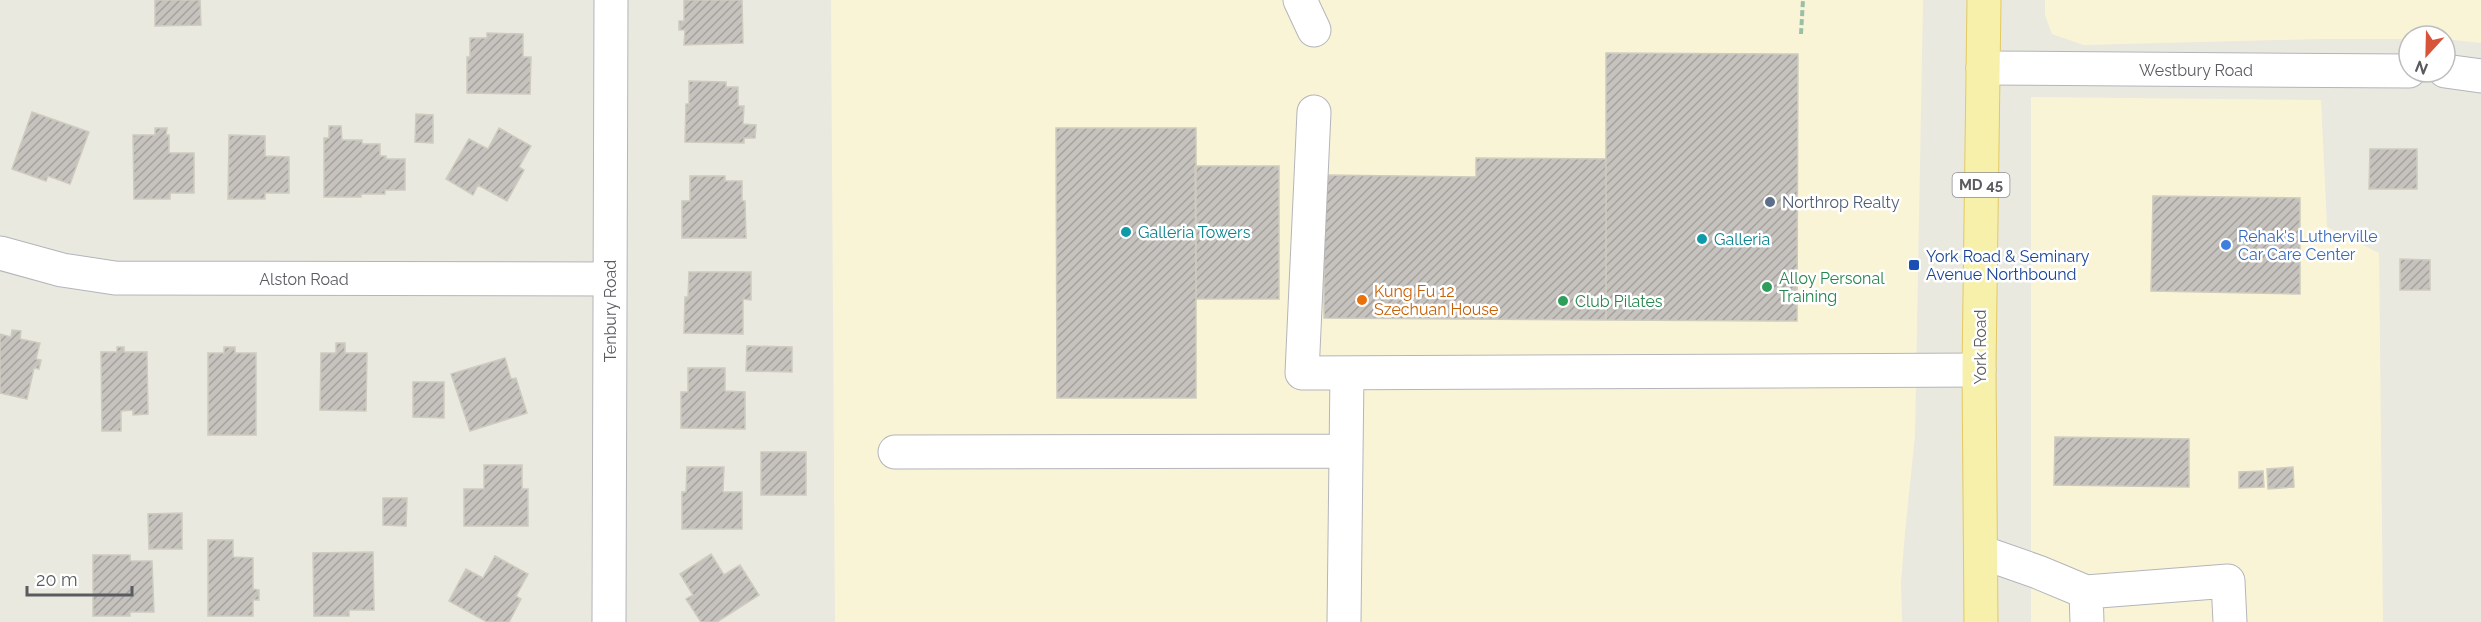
<svg xmlns="http://www.w3.org/2000/svg" width="2481" height="622" font-family="Raleway,sans-serif">
	<style>
		.commercial { fill: #faf4d6 }
		.building { fill: url(#building-hatch); stroke: #cecbbf; stroke-width: 1.5 }
		.lines { fill: none; stroke-linecap: round; stroke-linejoin: round }
		.minor-casing { stroke: #b3b5ba; stroke-width: 35 }
		.major-casing { stroke: #e2c962; stroke-width: 35 }
		.path { stroke: #99c0a7; stroke-width: 4; stroke-dasharray: 6 3; stroke-linecap: butt }
		.minor { stroke: #fff; stroke-width: 33 }
		.major { stroke: #f6f0aa; stroke-width: 33 }
		.service-dot { fill: #5c6f8a; stroke: #fff; stroke-width: 2 }
		.culture-dot { fill: #0f9aa8; stroke: #fff; stroke-width: 2 }
		.shop-dot { fill: #3f7fe0; stroke: #fff; stroke-width: 2 }
		.transit-dot { fill: #1a4fb4; stroke: #fff; stroke-width: 2 }
		.leisure-dot { fill: #2e9e5b; stroke: #fff; stroke-width: 2 }
		.food-dot { fill: #e8710a; stroke: #fff; stroke-width: 2 }
		.labels { text-anchor: middle; dominant-baseline: central; stroke-width: 5; stroke-linejoin: round; paint-order: stroke }
		.shield { fill: #fff; stroke: #8b8c90; stroke-width: 1.5 }
		.shield-label { font-size: 15px; font-weight: bold; fill: #595b60 }
		.street-label { font-size: 16px; fill: #595b60; stroke: #fff }
		.service-label { font-size: 16px; fill: #4e5e75; stroke: #fff; text-anchor: start }
		.culture-label { font-size: 16px; fill: #0d838f; stroke: #fff; text-anchor: start }
		.shop-label { font-size: 16px; fill: #366cbe; stroke: #fff; text-anchor: start }
		.transit-label { font-size: 16px; fill: #164399; stroke: #fff; text-anchor: start }
		.leisure-label { font-size: 16px; fill: #27864d; stroke: #fff; text-anchor: start }
		.food-label { font-size: 16px; fill: #c56008; stroke: #fff; text-anchor: start }
	</style>
	<defs>
		<pattern id="building-hatch" width="6" height="6" patternUnits="userSpaceOnUse" patternTransform="scale(1.5)"><rect width="6" height="6" fill="#c6c3be"/><path d="M-1 1l2-2M0 6l6-6M5 7l2-2" fill="none" stroke="#a4a19e"/></pattern>
	</defs>
	<rect width="100%" height="100%" fill="#eae9e0"/>
	<path class="commercial" d="M831,0H1923L1915,435L1905,532L1901,582L1902,622H835Z
		M2045,0H2481V43L2445,39V36H2409V39H2320L2084,45L2052,34L2045,15Z
		M2031,97L2321,100L2327,227L2379,253L2383,622H2031Z"/>
	<path class="building" d="M155,0H200L201,25L155,26Z
		M684,0H742L743,43L684,45L685,30H679V21H684Z
		M487,33L523,34V57H531L530,94L467,93V57H470V38H487Z
		M1606,53L1798,54L1797,321L1606,320Z
		M689,81L726,82V87H738V106H744L743,124L756,125L755,138H744V143L685,142L686,104H689Z
		M32,112L89,132L70,184L48,176L46,181L12,169Z
		M416,114L433,115V143L415,142Z
		M329,126H341L342,140H362V144H380V156H386V159H405V190H385V194H361V197H324V138H329Z
		M155,128H167L166,135H169V153H194V193H170V199H134L133,135H155Z
		M499,128L531,146L519,167L524,170L507,201L478,185L473,195L446,179L469,139L488,149Z
		M1056,128H1196V398H1057Z
		M229,135L265,136V156L289,157V193H265V199H228Z
		M2370,149H2417V189H2369Z
		M1476,158L1606,159V320L1324,318V175L1476,177Z
		M1195,166H1279V299H1196Z
		M690,176H725V181H742V201H745L746,238H682V201H690Z
		M2153,196L2300,198V294L2151,291Z
		M2400,259L2430,260V290H2400Z
		M689,272H751V300L743,299V334L684,333L685,297H688Z
		M12,330L21,331L20,339L40,343L36,359L41,360L39,369L34,368L27,399L0,393V334L11,337Z
		M336,343H345V353H367L366,411L320,410L321,353H336Z
		M747,346L792,347V372L746,371Z
		M117,347H124V352H147L148,414L133,415V410L121,411V431H102L101,352H117Z
		M224,347H235V353H256V435H208V353H224Z
		M505,358L511,379L516,378L527,413L470,431L451,374Z
		M688,368H725V391L745,392V429L681,428V392H688Z
		M413,382H444V418L413,417Z
		M2055,437L2189,439V487L2054,485Z
		M761,452H806V495H761Z
		M484,465H522V489H528V526H464V489H484Z
		M687,467H724L723,492H742V529H682V492H686Z
		M2293,467L2294,487L2268,489L2267,469Z
		M2263,471L2264,487L2239,488V472Z
		M383,498H407L406,526L383,525Z
		M182,513V549H149L148,514Z
		M208,540H233V557L253,558V589L259,590V600H253V616H208Z
		M373,552L374,610H349V616H314L313,553Z
		M711,554L724,575L740,565L759,595L717,622H701L686,599L693,595L680,574Z
		M93,555H130V561H152L154,612H130V616H93Z
		M495,556L528,574L516,596L521,599L509,622H487L449,601L466,569L483,578Z"/>
	<g class="lines">
		<defs>
			<path id="minor" d="M1300,0L1314,30
				M1983,68L2409,71
				M2445,71L2481,76
				M1314,112L1302,373L1979,370
				M0,253L62,270L115,278L610,279
				M895,452L1346,451
				M1981,552L2038,572L2086,592L2228,581L2230,622
				M2086,592L2087,622
				M609,622L611,0
				M1344,622L1347,373"/>
			<path id="major" d="M1981,622L1979,370L1984,0"/>
		</defs>
		<use href="#minor" class="minor-casing"/>
		<use href="#major" class="major-casing"/>
		<path class="path" d="M1801,34L1803,0"/>
		<use href="#minor" class="minor"/>
		<use href="#major" class="major"/>
	</g>
	<circle class="service-dot" cx="1770" cy="202" r="6"/>
	<g class="culture-dot">
		<circle cx="1126" cy="232" r="6"/>
		<circle cx="1702" cy="239" r="6"/>
	</g>
	<circle class="shop-dot" cx="2226" cy="245" r="6"/>
	<rect class="transit-dot" x="1908" y="259" width="12" height="12" rx="3"/>
	<g class="leisure-dot">
		<circle cx="1767" cy="287" r="6"/>
		<circle cx="1563" cy="301" r="6"/>
	</g>
	<circle class="food-dot" cx="1362" cy="300" r="6"/>
	<g class="labels">
		<rect class="shield" x="1952.5" y="173" width="57" height="24" rx="4.5"/>
		<g class="shield-label">
			<text x="1981" y="185">MD 45</text>
		</g>
		<g class="street-label">
			<text x="2196" y="70">Westbury Road</text>
			<text x="304" y="279">Alston Road</text>
			<text transform="translate(610 311) rotate(-90)">Tenbury Road</text>
			<text transform="translate(1980 347) rotate(-90)">York Road</text>
		</g>
		<g class="service-label">
			<text x="1782" y="202">Northrop Realty</text>
		</g>
		<g class="culture-label">
			<text x="1138" y="232">Galleria Towers</text>
			<text x="1714" y="239">Galleria</text>
		</g>
		<g class="shop-label">
			<text x="2238" y="236">Rehak's Lutherville<tspan x="2238" dy="18">Car Care Center</tspan></text>
		</g>
		<g class="transit-label">
			<text x="1926" y="256">York Road &amp; Seminary<tspan x="1926" dy="18">Avenue Northbound</tspan></text>
		</g>
		<g class="leisure-label">
			<text x="1779" y="278">Alloy Personal<tspan x="1779" dy="18">Training</tspan></text>
			<text x="1575" y="301">Club Pilates</text>
		</g>
		<g class="food-label">
			<text x="1374" y="291">Kung Fu 12<tspan x="1374" dy="18">Szechuan House</tspan></text>
		</g>
	</g>
	<g transform="translate(2427 54) rotate(202)"><circle r="28" fill="#ffffff" stroke="#bdbdbf" stroke-width="1.5"/>
	<path d="M0-4.5L10 22L0 15L-10 22Z" fill="#d7533a"/>
	<text y="-9" font-size="16" font-weight="bold" text-anchor="middle" fill="#595b60">N</text>
	</g>
	<path d="M27 586v9h105v-9" fill="none" stroke="#595b60" stroke-width="3"/>
	<text x="36" y="586" font-size="18" fill="#595b60" stroke="#ffffff" stroke-width="4.5" paint-order="stroke">20 m</text>
</svg>
